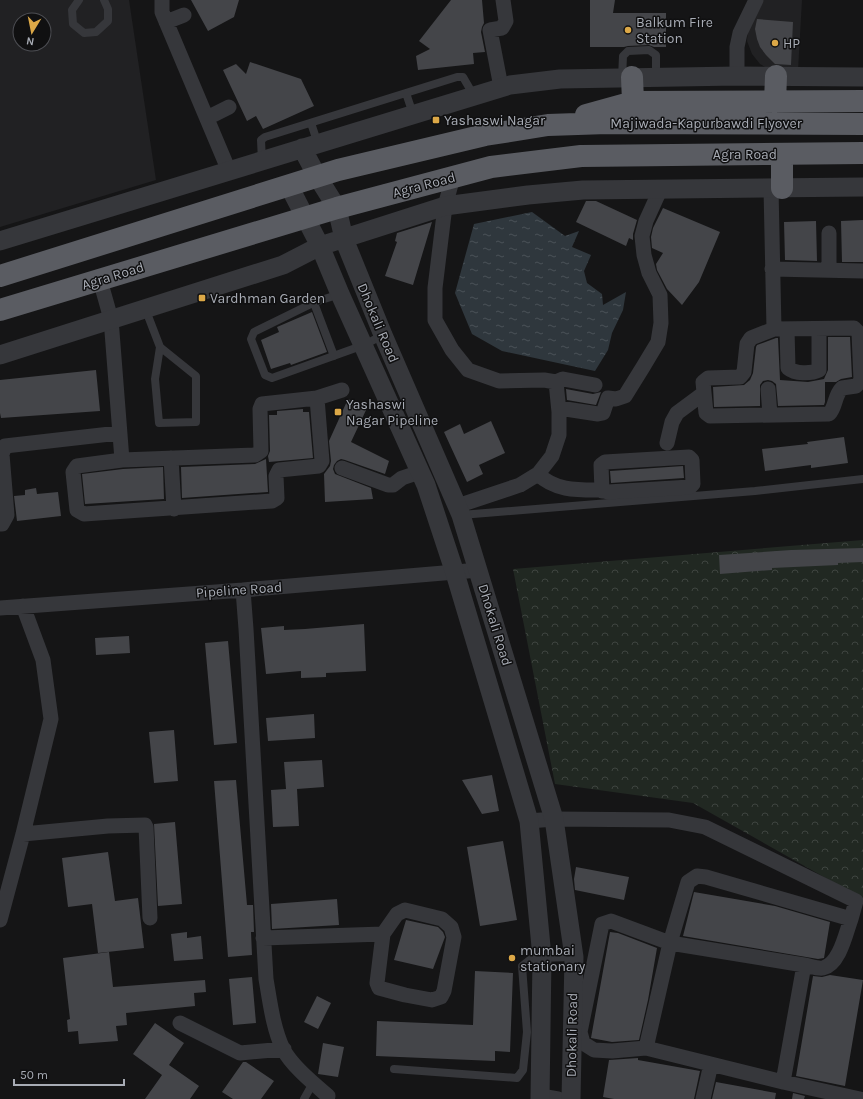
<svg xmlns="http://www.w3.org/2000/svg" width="863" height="1099" font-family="Karla,sans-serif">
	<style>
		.built { fill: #212123; fill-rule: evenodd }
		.forest { fill: url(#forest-crowns) }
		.water { fill: url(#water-ripples) }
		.building { fill: #444549 }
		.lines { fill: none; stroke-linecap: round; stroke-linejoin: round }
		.service { stroke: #36373b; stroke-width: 8 }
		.minor { stroke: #36373b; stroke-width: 15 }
		.tertiary { stroke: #36373b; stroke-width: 19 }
		.trunk { stroke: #5a5c62; stroke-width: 22 }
		.poi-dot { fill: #dca847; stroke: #101011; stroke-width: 1.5 }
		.labels { text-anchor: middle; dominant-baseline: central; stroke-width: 3; stroke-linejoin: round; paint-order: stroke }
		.poi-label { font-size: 14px; fill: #a8acb5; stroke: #101011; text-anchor: start }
		.street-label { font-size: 14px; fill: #a8acb5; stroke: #101011 }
	</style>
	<defs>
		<pattern id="forest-crowns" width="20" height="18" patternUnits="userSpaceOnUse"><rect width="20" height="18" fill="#212822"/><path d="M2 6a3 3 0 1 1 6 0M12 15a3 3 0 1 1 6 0" fill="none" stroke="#3e4440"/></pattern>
		<pattern id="water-ripples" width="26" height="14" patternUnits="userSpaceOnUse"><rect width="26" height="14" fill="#2f373d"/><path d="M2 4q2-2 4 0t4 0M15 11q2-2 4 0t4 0" fill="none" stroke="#4a5157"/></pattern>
	</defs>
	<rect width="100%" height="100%" fill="#151516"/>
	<path class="built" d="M0,0H129L156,180L0,227ZM20,20H44V44H20Z
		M762,0H802L798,71H772L760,64L752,54L747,41L748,28Z"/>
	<path class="forest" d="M863,540V899L693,803L555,784L513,569Z"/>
	<path class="water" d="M532,212L565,236L579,231L572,247L591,255L584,271L587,283L602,294L603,305L626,292L623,310L612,333L608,350L595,371L502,351L472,334L455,293L474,224Z"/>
	<path class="building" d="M191,0H239L234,17L208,31Z
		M451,0H482L484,23L482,27L481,32L485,52L473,53L474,64L418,70L416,56L430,49L419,41Z
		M590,0H615L613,13H666V47H654L649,45L628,46L624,47H590Z
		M757,19L793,22L791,65L775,64L766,55L760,47L757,39L755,29Z
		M250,62L301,79L314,106L263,129L256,116L247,121L223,70L236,64L246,74Z
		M586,201H596L637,220L633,234V240L629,238L626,246L576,222Z
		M663,208L720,232L699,282L682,305L667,289L657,270L656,264L663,253L652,248L651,237L653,228Z
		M863,220V262H842L841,221Z
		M816,221L817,261L785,260L784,222Z
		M432,222L413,285L385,276L397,242L395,241L397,233Z
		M312,312L327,352L291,365L290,363L271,369L261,340L279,332L277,327Z
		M828,337H850L852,377L841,379L836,382H825V402L824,405L778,406L776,384L772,381L768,380L763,381L760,385V406L714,407L713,387L744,385L750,380L753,373L756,347L757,345L776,338H778L780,380L808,382L824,379L828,370Z
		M96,370L100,411L1,418L0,413V380Z
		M566,389L593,394L601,392L596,405L567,400Z
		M348,399L367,408L351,442L389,461L385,474L345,460L341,459L337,461L334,465L333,469L335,474L371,488L373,499L325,502L324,474L330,466L331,461L329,441Z
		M303,409V412H309L313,458L269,462L268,456L270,451L269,415H277V411Z
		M491,421L505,453L479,465L483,474L467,482L444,432L460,424L464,434Z
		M844,437L848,463L811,468V465L765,471L762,449L808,444L807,442Z
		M266,459L268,492L182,498L181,467L255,464Z
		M683,466L684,478L611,483L610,471Z
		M163,467L164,499L85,504L82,474L123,469Z
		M36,488L37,494L58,492L61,516L17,521L14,496L25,495V490Z
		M863,548V562L838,563V565L772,568V570L720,574L719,555L791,550Z
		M364,624L366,671L326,673V677L301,678V671L266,674L261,628L284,626V630L305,629Z
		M129,636L130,653L96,655L95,638Z
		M228,641L237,743L214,745L205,643Z
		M314,714L315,738L268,741L266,718Z
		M174,730L178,781L154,783L149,732Z
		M322,760L324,787L297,789L299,826L273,827L271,790L286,789L284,762Z
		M492,775L499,811L482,814L462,780Z
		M236,780L247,905H253L254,932H251L252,955L228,957L214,781Z
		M175,822L182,904L158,906L154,824Z
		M503,841L517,920L480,926L467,847Z
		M108,852L115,901L138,898L144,948L98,953L92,904L68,907L62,858Z
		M576,867L629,877L624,900L575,890L574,879Z
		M694,892L775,906L830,922L824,958L818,959L683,936Z
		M337,899L339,925L272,929L271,904Z
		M406,920L438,927L443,932L445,937L433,969L394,960Z
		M187,932V938L201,936L203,959L174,961L171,934Z
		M610,932L618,933L657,948L648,1000L639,1040L612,1042L591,1038Z
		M109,952L113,987L205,980L206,992L194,993L195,1006L126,1013L127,1025L116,1026L118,1041L79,1044L78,1031L68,1032L67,1020L70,1019L63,958Z
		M475,971L513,973L510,1052L495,1051V1061L376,1056L377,1021L473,1025Z
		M830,975L863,980L845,1086L796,1076L813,976L822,977Z
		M252,977L256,1023L233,1025L229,979Z
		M317,996L331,1003L318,1029L304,1022Z
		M155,1023L184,1043L169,1065L199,1086L190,1099H145L162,1075L133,1054Z
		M323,1043L344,1047L338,1077L318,1074Z
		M638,1058V1060L700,1071L694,1099H614L603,1097L609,1060Z
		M243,1062H246L274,1081L261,1099H233L222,1092Z
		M716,1082L776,1093L775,1099H712Z
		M793,1093L805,1096L804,1099H792Z"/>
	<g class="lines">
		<path class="service" d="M79,0L72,10L73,24L84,33L96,32L108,21V9L104,0
			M622,78L623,56L628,51L649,50L656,55V77
			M406,93L413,114
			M311,123L318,144
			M262,161L261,140L265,137L457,77H463L474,96
			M340,294L315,302L254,332L251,339L265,375L272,378L364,345L383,335
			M314,303L334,356
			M145,308L160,347L196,376V422L159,423L155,379L160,347
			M461,515L755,491L863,479
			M394,1069L517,1078L523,1070L527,1032L522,966L532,958L574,957
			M304,1099L313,1083"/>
		<path class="minor" d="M162,0V12L229,171
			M166,22L184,15
			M737,76V47L740,33L756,0
			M501,87L490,30L502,28L506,21L503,0
			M207,118L229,107
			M453,177L445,206L435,288V320L452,350L468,370L499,381L544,380L556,382L559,412V435L552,456L538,474L520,485L457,506
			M771,188L774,329L751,338L747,344L744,372L740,377L708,378L703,382L706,413L710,416L829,414C836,407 834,396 842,388L856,386L861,381L859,333L854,328L774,329
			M772,269L863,271
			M829,270V233
			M100,280L111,319L122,460L77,466L73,472L77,510L84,514L272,501L277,498L276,476L279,470L319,466L322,461L317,398
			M787,329L788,368C795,374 811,374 819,370V329
			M556,382L563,379L595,385
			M768,389L770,415
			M559,408L598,414L603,413L608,398L616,399L625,396L643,367L658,342L661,323L660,295L649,273L644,255L642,236L646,221L661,188
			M667,443L672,422L677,413L704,393
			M171,458L174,509
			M122,460L255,455L261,451L260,409L262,404L317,398L342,390
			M342,468L388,485H393L402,478L420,472
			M538,474C555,491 578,490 600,490L608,492L690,487L693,484L692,460L689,457L605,462L601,465L602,491
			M0,524H2L7,515L2,454L5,446L119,433
			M243,590L246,629L266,979C270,1002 273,1028 283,1049C292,1066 313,1083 328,1096
			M0,608L243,590L479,570
			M529,821L554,819L669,820L705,827L856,901L851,919L706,877L697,876L688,882L670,943L611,921L602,924L580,1032L583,1043L594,1050L612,1051L646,1048
			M23,834L108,826L145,825L146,827L150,918
			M0,920L23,834L51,719L43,660L23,606
			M263,938L383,934L397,914L405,910L442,919L451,927L454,937L444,991L441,997L432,1000L405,995L379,988L377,983L383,934
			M670,943L804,965L783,1082L646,1048Z
			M804,965C810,966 818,969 823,968C840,964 846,932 851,919
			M180,1023L240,1053L284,1049
			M783,1082L860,1099
			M541,1096L558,1099
			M703,1099L711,1064"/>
		<path class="tertiary" d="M302,148L317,176L337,208L344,239L383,335L461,515L554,819L574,957L571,1099
			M289,186L320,246L340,294L426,485L455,573L529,821L542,957L540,1099
			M0,241L510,85L560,79L737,76L863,77
			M0,355L283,265L320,246L445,206L528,195L583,190L863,187"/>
		<path class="trunk" d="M632,77L633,102
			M775,102L776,76
			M586,115L633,102L863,101
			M782,154V188
			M0,276L338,170L485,135L548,125L607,123L863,124
			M0,310L337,208L491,167L581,156L863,153"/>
	</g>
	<g class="poi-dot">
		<circle cx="628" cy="30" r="4"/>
		<circle cx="775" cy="43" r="4"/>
		<rect x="432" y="116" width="8" height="8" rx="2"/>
		<rect x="198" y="294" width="8" height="8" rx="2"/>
		<rect x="334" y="408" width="8" height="8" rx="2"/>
		<circle cx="512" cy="958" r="4"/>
	</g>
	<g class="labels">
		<g class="poi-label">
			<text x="636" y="22">Balkum Fire<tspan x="636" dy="16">Station</tspan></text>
			<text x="783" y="43">HP</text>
			<text x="444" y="120">Yashaswi Nagar</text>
			<text x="210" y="298">Vardhman Garden</text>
			<text x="346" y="404">Yashaswi<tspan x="346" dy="16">Nagar Pipeline</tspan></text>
			<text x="520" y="950">mumbai<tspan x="520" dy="16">stationary</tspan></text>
		</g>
		<g class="street-label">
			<text x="706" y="123">Majiwada-Kapurbawdi Flyover</text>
			<text x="745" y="154">Agra Road</text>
			<text transform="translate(424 185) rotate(-15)">Agra Road</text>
			<text transform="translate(113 276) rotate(-17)">Agra Road</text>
			<text transform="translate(378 323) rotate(67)">Dhokali Road</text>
			<text transform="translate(239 590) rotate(-4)">Pipeline Road</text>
			<text transform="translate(495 625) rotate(73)">Dhokali Road</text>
			<text transform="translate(572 1035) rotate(-89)">Dhokali Road</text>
		</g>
	</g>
	<g transform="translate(32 32) rotate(190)"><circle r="19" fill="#101011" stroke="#4d4e53"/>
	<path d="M0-3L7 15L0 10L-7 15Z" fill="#dca847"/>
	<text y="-6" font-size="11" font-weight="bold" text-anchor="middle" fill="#a8acb5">N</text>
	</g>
	<path d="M14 1079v6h110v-6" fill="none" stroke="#a8acb5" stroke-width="2"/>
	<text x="20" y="1079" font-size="12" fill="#a8acb5" stroke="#101011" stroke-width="3" paint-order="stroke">50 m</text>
</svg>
